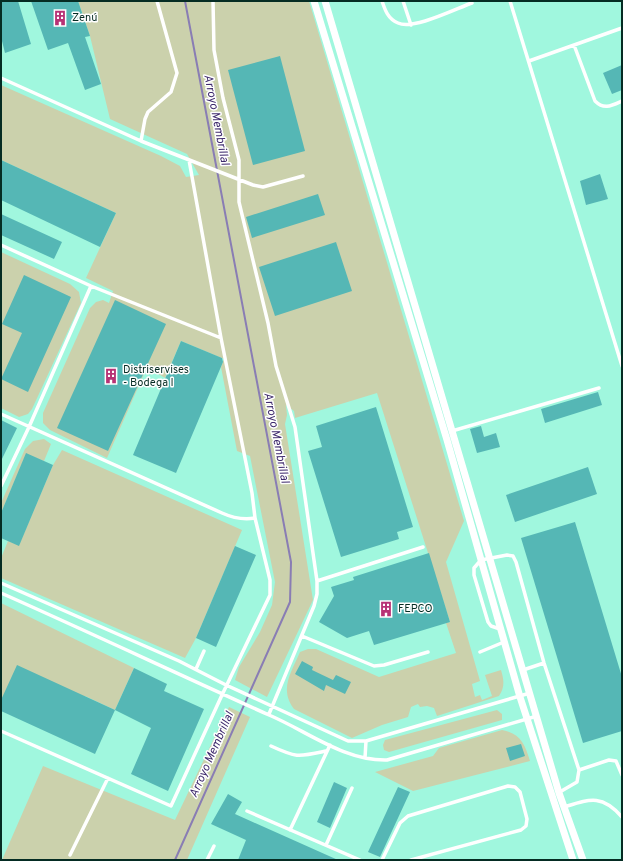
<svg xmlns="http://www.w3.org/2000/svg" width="623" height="861" font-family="Overpass,sans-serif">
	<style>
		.green { fill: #cbd1ac }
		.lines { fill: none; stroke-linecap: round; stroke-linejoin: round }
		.stream { stroke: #897db4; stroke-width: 2 }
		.building { fill: #55b7b5 }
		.lane { stroke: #fff; stroke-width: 3.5 }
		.street { stroke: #fff; stroke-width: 7 }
		.labels { text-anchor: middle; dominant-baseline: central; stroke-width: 3; stroke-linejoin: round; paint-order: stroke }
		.poi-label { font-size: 11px; fill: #052c23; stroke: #fff; text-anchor: start }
		.water-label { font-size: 12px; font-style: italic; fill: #3e2a6d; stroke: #fff }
	</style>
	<rect width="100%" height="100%" fill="#a0f7de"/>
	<path class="green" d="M78,1H309L464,521L446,562L480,681L472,684L475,697L480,695L482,700L492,696L485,675L501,670C504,680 505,687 499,696L437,716L434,708L427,706L420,707L418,704L411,707L408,717L382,725L352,738L294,709C279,689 291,673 300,652L308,649H316L379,677L456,653L446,623L450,622L377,393L295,418L294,411L286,405L287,415L285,424L313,600L267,697L235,680L239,667L260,632L272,605L275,582L250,456L237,451L221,367L224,359L181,341L165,378L147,367L107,458L50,430L43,423V413L90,308L96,302L103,300L109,303L113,291L86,278L116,213L1,160V85L161,156L180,166L186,177L199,175L187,154L110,119L90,36Z
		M1,252L70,284L79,292L81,303L32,409L28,414L19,417L1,408Z
		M44,439L51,444L44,461L26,454L1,513V503L25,449L33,441Z
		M62,450L242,530L196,638L185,658L1,578V558L8,541L19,545L53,465Z
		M1,603L134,668L115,710L85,696L1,700Z
		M229,707L250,717L187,860H2L43,766L175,820Z
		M497,710L502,714V720L495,722L389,752L384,750L383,745L385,740Z
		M502,730C520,733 525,744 530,761L413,791L375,772L433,756L439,748Z"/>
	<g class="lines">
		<path class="stream" d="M175,860L290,602L291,562L185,1"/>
	</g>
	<path class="building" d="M1,1H18L31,44L5,53L1,37Z
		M31,1H78L90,36L85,37L101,84L85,90L68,43L48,50Z
		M280,56L305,151L253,165L228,70Z
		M622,65V90L612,94L603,73Z
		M1,160L116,213L100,247L1,200Z
		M600,174L608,199L586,205L580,181Z
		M318,194L325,215L252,238L246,217Z
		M1,214L62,242L54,259L1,235Z
		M336,242L352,291L275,316L259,267Z
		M24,275L71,297L28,392L1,379L22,333L2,324Z
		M115,300L166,324L108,451L57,428Z
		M181,341L222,358L223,362L176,473L133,455Z
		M598,392L602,405L545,423L541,409Z
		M376,407L413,527L397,532L399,539L341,557L308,451L322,447L316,426Z
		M1,420L17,428L1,461Z
		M481,426L484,437L496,433L500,447L477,453L470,429Z
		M26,453L53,465L19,546L1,538V513Z
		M588,467L597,494L515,522L506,495Z
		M575,522L622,677V731L583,743L521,538Z
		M235,546L256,555L216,647L196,638Z
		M429,553L450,622L374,645L369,631L347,638L319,622L334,596L331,587L354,580L353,577Z
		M302,661L313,667L312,670L333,680L336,675L351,682L345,694L326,685L324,691L295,674Z
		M17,665L115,710L95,754L1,711V700Z
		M134,668L167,684L164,691L204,709L168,791L131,774L151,728L115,710Z
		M521,744L525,756L510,761L506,748Z
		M334,782L347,788L330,828L317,822Z
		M398,787L410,792L380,857L368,852Z
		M228,794L242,802L235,814L338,860H238L246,840L211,824Z"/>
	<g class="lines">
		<path class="lane" d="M213,1L214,50L223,98L239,160V202L268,323L276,366L295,427L317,581V594L314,606L269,714
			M382,1C385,10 388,19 398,23C414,30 455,9 472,3
			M403,1L411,25
			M510,1L622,366
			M574,45L595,101C604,110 611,106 622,101
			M529,61L622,28
			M1,78L141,141L253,185L263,187L303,176
			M141,141L145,119L148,112L171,92L177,73L157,1
			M1,245L91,286L221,338
			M1,414L222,513C233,518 243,520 255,518
			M452,431L599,388
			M1,486L29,427L91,286
			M317,581L423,547
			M1,583L179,661L226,685L348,741H366L530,693
			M1,593C91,633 180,675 269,715C307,731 344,761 387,760L537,716
			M500,629L491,626L488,622L474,575V568L481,560L507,555L513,556L516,562L544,663L579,770L577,782L558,793
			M302,636L374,666L384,665L428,652
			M480,652L504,642
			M196,669L204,651
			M523,670L544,663
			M1,731L171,806L222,695L270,595V580L255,518L252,493L221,338L189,160
			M271,746C297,758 298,757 326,751
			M365,758L366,741
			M579,770L609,760L616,761L622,775
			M564,807C590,799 602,794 622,817
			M247,811L360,860
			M290,830L330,745
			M326,845L352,788
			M70,855L108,778
			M207,860L214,846
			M382,860L400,823L408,816L508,786L515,787L520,792L527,819L526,826L521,830L411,860"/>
		<path class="street" d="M314,1L447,440L520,697L573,860
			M325,1L559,793L583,860"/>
	</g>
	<defs>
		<symbol id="building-bare" viewBox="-9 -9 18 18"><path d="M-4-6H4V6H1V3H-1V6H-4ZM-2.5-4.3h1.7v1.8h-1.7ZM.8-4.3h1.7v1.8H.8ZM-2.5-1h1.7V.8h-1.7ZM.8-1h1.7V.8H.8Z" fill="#b73275" stroke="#fff" stroke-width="2.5" paint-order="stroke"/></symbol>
	</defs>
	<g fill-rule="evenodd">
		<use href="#building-bare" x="49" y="7" width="22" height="22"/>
		<use href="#building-bare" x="100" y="365" width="22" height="22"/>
		<use href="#building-bare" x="375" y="598" width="22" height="22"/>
	</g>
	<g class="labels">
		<g class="poi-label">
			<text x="72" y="18">Zenú</text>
			<text x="123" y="370">Distriservises<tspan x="123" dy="13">- Bodega I</tspan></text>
			<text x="398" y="609">FEPCO</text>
		</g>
		<g class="water-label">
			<text transform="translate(216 120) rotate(79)">Arroyo Membrillal</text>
			<text transform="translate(276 438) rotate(79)">Arroyo Membrillal</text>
			<text transform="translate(212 755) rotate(-66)">Arroyo Membrillal</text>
		</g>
	</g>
	<rect width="623" height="861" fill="none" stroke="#052c23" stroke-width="4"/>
</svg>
